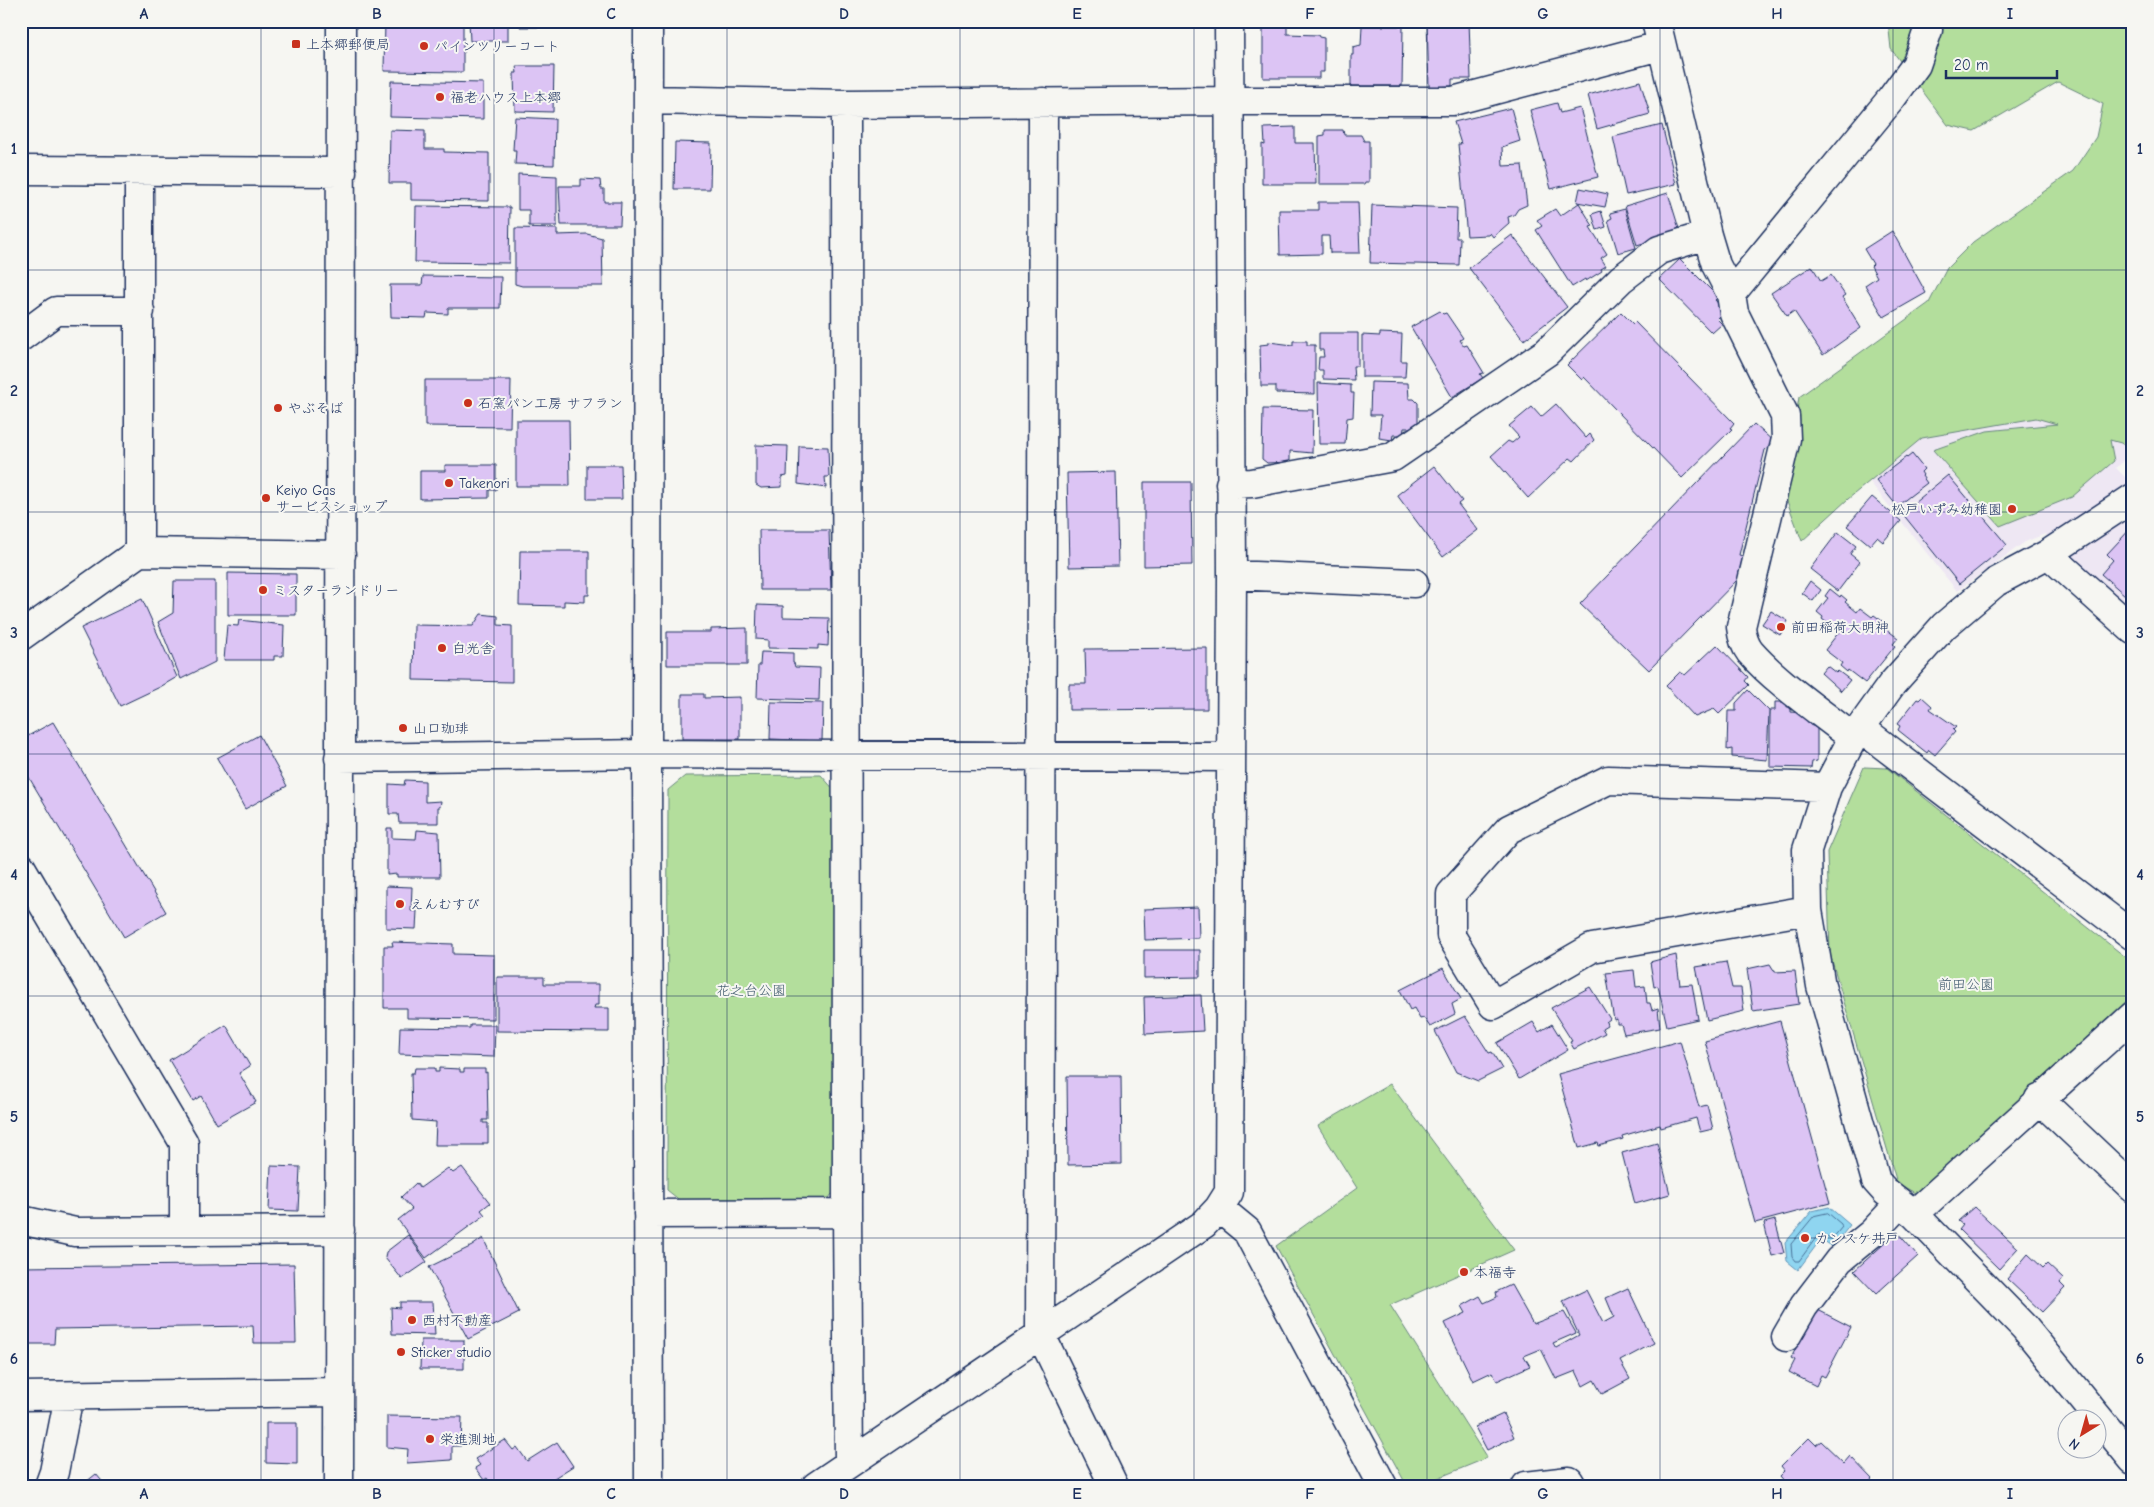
<svg xmlns="http://www.w3.org/2000/svg" width="2154" height="1507" font-family="'Comic Neue','Klee One',sans-serif">
	<style>
		.built { fill: #eee7f3 }
		.green { fill: #b3de9c; stroke: #67867d }
		.water { fill: #8fd5f0; stroke: #6193b6 }
		.lines { fill: none; stroke-linecap: round; stroke-linejoin: round }
		.shore { stroke: #497198; stroke-width: 1 }
		.building { fill: #dcc4f4; stroke: #1b2f5e }
		.minor-casing { stroke: #1b2f5e; stroke-width: 31 }
		.minor { stroke: #f6f6f2; stroke-width: 28 }
		.grid { fill: none; stroke: #1b2f5e; stroke-width: 1; stroke-opacity: 0.55 }
		.poi-dot { fill: #c8321e; stroke: #f6f6f2; stroke-width: 2 }
		.labels { text-anchor: middle; dominant-baseline: central; stroke-width: 4; stroke-linejoin: round; paint-order: stroke }
		.poi-label { font-size: 14px; fill: #1b2f5e; stroke: #f6f6f2; text-anchor: start }
		.park-label { font-size: 14px; fill: #415b6e; stroke: #f6f6f2 }
		.neatline { fill: none; stroke: #1b2f5e; stroke-width: 2 }
		.grid-label { font-size: 16px; text-anchor: middle; font-weight: bold; fill: #1b2f5e }
	</style>
	<rect width="100%" height="100%" fill="#f6f6f2"/>
	<filter id="ink" filterUnits="userSpaceOnUse"><feTurbulence type="fractalNoise" baseFrequency=".02" numOctaves="2"/><feDisplacementMap in="SourceGraphic" scale="10" xChannelSelector="R" yChannelSelector="G"/><feConvolveMatrix kernelMatrix="1 2 1 2 8 2 1 2 1" color-interpolation-filters="sRGB"/></filter>
	<g filter="url(#ink)">
		<path class="built" d="M2078,406L2133,425V453L2116,468L2133,485V609L2045,534L2025,542L1957,591L1862,472L1908,434Z"/>
		<path class="green" d="M1888,21H2133V452L2121,443L2110,440L2114,461L2072,497L2000,526L1933,450L1987,431L2057,424L2036,418L1922,438L1848,499L1802,541L1784,493L1799,397L1929,303L1947,268L1973,242L2073,171L2096,137L2103,104L2058,82L1974,131L1948,125L1891,49Z
			M1864,767L1887,768L2133,963V995L1917,1194L1897,1183L1830,954L1827,852Z
			M821,775L835,791V1190L823,1206H687L667,1190L668,790L685,776Z
			M1390,1084L1514,1250L1390,1305L1487,1458L1418,1486H1407L1276,1246L1357,1188L1318,1126Z"/>
		<path class="water" d="M1829,1207L1850,1225L1833,1247L1821,1239L1798,1270L1787,1261L1785,1243L1812,1211Z"/>
		<g class="lines">
			<path class="shore" d="M1828,1213L1841,1224L1842,1227L1832,1239L1823,1234L1818,1235L1799,1261H1795L1792,1257L1791,1244L1814,1216Z"/>
		</g>
		<path class="building" d="M385,21H463V72L384,71Z
			M469,21H508V41H470Z
			M514,21H546V27H520L521,21Z
			M1427,21H1469L1471,79H1452V86L1429,87Z
			M1263,26H1287V34L1318,35L1319,37L1324,38V72H1319V78H1263Z
			M1362,26H1403L1402,86H1351V55H1353V47L1361,45Z
			M516,66H554L553,112L515,111L514,73H517Z
			M391,81L483,83V119L390,117Z
			M1640,81L1650,114L1597,129L1588,95Z
			M1557,103L1560,113L1580,108L1598,177L1551,189L1530,110Z
			M1511,108L1520,141L1502,147L1503,166L1522,165L1527,205L1518,209L1514,215L1508,217L1509,223L1493,237L1490,233L1488,235L1467,236L1458,144H1461L1454,122Z
			M515,117L555,119L554,165L515,164L516,150H513Z
			M1662,125L1676,184L1626,195L1613,137Z
			M1295,127V143H1315L1316,184H1262V144L1265,145L1264,128Z
			M390,130L425,131V149H444V152L489,153V201L411,200V183H389Z
			M1325,130H1343L1344,135H1361L1364,141H1369V182H1365L1364,184H1319V136L1325,135Z
			M675,142L711,143L710,189H674Z
			M518,174L557,176V226H529V210H518Z
			M581,179L600,180L601,189H604V202H621L620,225H561L559,186H581Z
			M1580,188L1608,194L1605,207L1577,202Z
			M1668,193L1680,232L1637,245L1625,206Z
			M1318,202H1358L1360,253H1330L1329,236H1322V254L1280,255L1279,210H1318Z
			M1579,203L1593,226L1590,227L1607,254L1601,258L1606,266L1601,269L1602,271L1586,281L1585,279L1572,287L1536,230L1542,226L1537,220L1555,209L1560,216Z
			M1372,205L1457,208L1456,238H1460L1459,265L1370,263Z
			M416,206L510,207L509,263L415,262Z
			M1625,209L1636,248L1618,253L1608,220L1612,218L1610,213Z
			M1601,211L1606,227L1597,230L1592,214Z
			M515,228L557,229V235L587,234L602,238L603,286H522L515,284Z
			M1892,231L1926,293L1884,317L1865,285L1877,277L1871,266L1873,264L1864,249Z
			M1512,235L1567,307L1524,340L1469,268Z
			M1680,259L1718,297L1715,300L1725,311L1717,319L1722,324L1712,333L1659,279Z
			M1812,266L1821,281L1831,275L1845,295L1842,297L1861,328L1823,355L1794,311L1787,316L1771,293Z
			M423,276L501,277L500,308H448V314L427,313L426,318L391,317L390,285H422Z
			M1440,311L1443,314L1446,313L1463,338L1460,340L1464,346L1467,345L1484,373L1480,374L1483,378L1452,397L1411,327Z
			M1621,312L1633,324L1635,322L1734,423L1730,428L1732,429L1682,478L1584,377L1582,380L1567,365Z
			M1319,333H1358V366H1353L1354,380L1323,379V370H1318L1319,357H1324L1323,350H1319Z
			M1380,333L1402,334L1401,361H1406L1405,377H1362V335L1380,336Z
			M1293,341H1307V345H1315V394L1276,393V386H1261L1260,345L1269,344V342L1293,345Z
			M425,380H511L510,427L425,426Z
			M1371,382L1408,383L1409,399H1414L1418,403V423L1414,428H1404L1403,435H1393L1392,440L1379,438L1381,415H1370Z
			M1318,383L1351,385V393H1354L1353,417L1347,418L1345,444H1319Z
			M1556,404L1586,438L1590,434L1594,440L1574,461L1570,458L1528,498L1491,456L1508,441L1512,443L1519,437L1509,426L1532,407L1541,417Z
			M1263,409L1313,410L1312,453L1290,451V462L1267,463L1262,459Z
			M516,420H569L570,486H516Z
			M1754,424L1774,442L1765,450L1739,555L1743,556L1739,573L1742,575L1649,670L1580,604Z
			M756,445L788,446L787,476L782,477V487L761,488L756,485Z
			M799,446L828,447L829,477H825L826,488L798,484Z
			M1912,454L1924,469L1921,472L1923,475L1922,476L1927,483L1897,506L1876,480L1906,457L1907,458Z
			M445,465H496V490H489V498L420,499V471H445Z
			M587,465H621L622,499H587Z
			M1434,466L1462,501L1458,504L1478,530L1443,557L1397,495Z
			M1116,472L1118,566L1069,567L1067,473Z
			M1948,475L2007,545L1959,584L1902,513Z
			M1144,482H1191L1192,565L1144,566Z
			M1872,497L1901,521L1883,542L1877,537L1870,545L1847,526Z
			M2133,526V602L2101,574L2113,560L2107,554Z
			M759,530H829L831,590H760Z
			M1838,532L1856,546L1850,554L1860,562L1838,591L1810,569Z
			M520,551H589V595H585V602L564,601V606L519,605Z
			M228,573L296,574V615H228Z
			M174,581H215V662L181,679L158,622L173,613Z
			M1810,581L1821,590L1813,601L1802,593Z
			M1830,589L1840,597L1841,595L1847,600L1845,602L1857,612L1860,608L1872,617L1874,615L1885,623L1883,627L1898,638L1893,644L1895,646L1865,683L1848,670L1847,672L1840,666L1842,663L1825,650L1839,632L1822,619L1823,617L1817,612L1828,598L1825,596Z
			M142,599L177,677L160,687L120,706L81,628Z
			M757,605L783,606V617L829,618L828,646L818,645V649L768,648V640L756,639Z
			M1771,611L1788,621L1780,635L1762,624Z
			M481,614L498,616V625L512,626V682L413,680L414,625L473,626Z
			M239,620L284,625L283,656H274V660H224L227,625L238,626Z
			M747,628V665H667V632H711V629Z
			M1717,645L1748,677L1745,681L1749,685L1719,714L1714,709L1695,717L1666,686L1680,672L1685,675Z
			M1207,648V709L1069,710V684H1086L1085,649Z
			M761,652L793,653V663H794L795,667L820,668L819,700L757,698L758,665H760Z
			M1827,666L1836,673L1838,671L1850,680L1841,691L1821,673Z
			M1748,690L1769,711L1767,760L1732,757V749L1727,750L1728,711H1736V703Z
			M682,694H704V698L740,697V739H682Z
			M1922,697L1932,706L1930,709L1956,727L1953,730L1955,732L1935,755L1929,750L1927,753L1898,730L1900,726L1897,724L1917,699L1919,700Z
			M771,702L823,703L822,741L770,739Z
			M1775,702H1787V707L1791,706V712L1801,713L1810,725L1817,728V761L1812,762L1811,768L1770,767V710H1775Z
			M53,722L166,912L124,937L21,764V740Z
			M259,735L287,786L245,809L217,758Z
			M405,780L425,781V802L441,801L440,807H438V823H399L398,814H389V784L404,785Z
			M387,828H392V838L416,839L417,830L439,832L440,877H397V874L387,875Z
			M386,886L412,887L411,911H417L416,929L386,928Z
			M1198,907L1199,938L1145,940L1144,909Z
			M392,942L453,944V954L494,955V1019L407,1018V1008H384V946H393Z
			M1144,950H1200V977L1144,978Z
			M1676,955L1680,985L1692,984L1698,1019L1667,1026L1658,986L1654,987L1650,962Z
			M1726,962L1732,988H1741L1744,1011L1707,1020L1696,967Z
			M1770,964L1775,972L1795,971L1799,1004L1753,1011L1747,969Z
			M1443,968L1461,999L1452,1004L1455,1014L1430,1027L1424,1018L1420,1019L1414,1008L1410,1010L1400,990Z
			M1634,970L1636,987L1645,986L1647,1003H1650L1652,1010L1658,1008L1660,1028L1624,1034L1621,1024H1617V1019L1614,1020L1606,973Z
			M497,977H544V984H599V1005H595L594,1008H609V1032L497,1031Z
			M1590,987L1610,1019L1606,1022L1607,1025L1602,1028L1605,1033L1574,1049L1570,1042L1572,1041L1551,1008Z
			M1201,995L1203,1031L1145,1034L1144,997Z
			M1465,1016L1489,1053L1492,1052L1502,1069L1478,1081L1456,1072L1435,1031Z
			M1780,1021L1830,1203L1755,1223L1705,1041Z
			M1533,1022L1539,1032L1552,1024L1568,1050L1519,1079L1497,1043Z
			M226,1025L250,1066L239,1073L256,1102L217,1124L201,1096L193,1101L169,1060Z
			M470,1025H495L494,1057L399,1054L400,1027L470,1028Z
			M1680,1041L1699,1107L1707,1105L1713,1129L1700,1132L1696,1118L1661,1128L1660,1125L1622,1136L1623,1139L1599,1146L1598,1143L1579,1148L1558,1074Z
			M415,1068H435V1072H439V1068L460,1069V1072H464V1069H485V1073L487,1072L488,1120H483V1123H488V1143H483V1145H435L436,1122L412,1120L411,1073H414Z
			M1067,1076H1121L1122,1164L1068,1165Z
			M1657,1143L1670,1194L1635,1204L1622,1153Z
			M271,1166L300,1167L298,1211L269,1210Z
			M462,1167L490,1203L481,1210L485,1215L426,1258L398,1220L412,1209L401,1197L416,1183L420,1188L448,1168L453,1173Z
			M1974,1207L2018,1248L1999,1269L1959,1230L1963,1225L1958,1221Z
			M1775,1220L1784,1253L1772,1256L1764,1223Z
			M1897,1232L1918,1256L1876,1294L1854,1271Z
			M408,1235L427,1262L402,1279L385,1258L386,1252Z
			M483,1238L519,1313L468,1339L429,1267L472,1246Z
			M2028,1254L2043,1268L2047,1264L2063,1279L2060,1283L2065,1288L2042,1312L2007,1279Z
			M294,1264L296,1343H254L253,1326L55,1329L54,1344H25V1321H21V1267Z
			M1511,1285L1533,1324L1564,1312L1576,1333L1553,1343L1556,1348L1579,1335L1563,1301L1586,1290L1603,1323L1614,1317L1606,1298L1628,1288L1654,1343L1620,1361L1630,1379L1602,1394L1594,1380L1583,1386L1576,1371L1556,1379L1541,1349L1524,1356L1530,1366L1497,1381L1492,1372L1473,1381L1445,1323L1466,1313L1462,1306L1480,1296L1484,1303L1497,1297L1496,1292Z
			M400,1302H433L435,1335L392,1334L391,1307L400,1308Z
			M1816,1309L1851,1327L1825,1377L1821,1375L1816,1386L1789,1372L1795,1360L1791,1358Z
			M421,1340H464V1369H420Z
			M1503,1414L1514,1437L1487,1450L1475,1427Z
			M387,1416L462,1417L461,1446H452V1460L407,1463L408,1449L387,1447Z
			M266,1423H297V1464L266,1463Z
			M1809,1438L1816,1445L1821,1441L1844,1463L1850,1456L1872,1479L1865,1486H1785L1787,1484L1780,1476L1785,1471L1781,1466Z
			M505,1440L513,1450L517,1447L527,1461L557,1442L573,1466L551,1480L554,1486H492L487,1478L484,1480L475,1468L480,1465L475,1459Z
			M96,1474L106,1486H81Z"/>
		<g class="lines">
			<defs>
				<path id="minor" d="M648,21L647,754L649,1486
					M1656,21L1707,235L1716,265L1731,294L1891,99L1916,65L1928,30
					M649,100L846,104L1229,101H1453L1660,46
					M1043,102L1040,1333L1114,1486
					M846,104L847,1213L849,1463
					M21,170L342,172
					M1731,294L1734,313L1785,416L1786,439L1741,627C1742,636 1744,644 1750,652C1776,682 1822,713 1853,738
					M21,337L56,311H140
					M1230,484L1252,483L1393,457L1547,352L1621,279L1659,250L1707,235
					M2133,498L2048,554L1996,582L1944,626L1892,684L1853,738L1827,787L1807,850L1808,910L1821,986L1876,1181L1885,1191L1914,1214L2024,1327L2133,1460
					M139,552L341,555
					M2048,554L2133,630
					M1232,575L1414,583
					M21,636L139,552V171
					M1862,729L2133,936
					M339,758L647,754L1230,757
					M21,867L184,1143V1230
					M1808,910L1592,948L1493,1005L1451,936V894L1509,829L1608,780L1827,787
					M2039,1099L2133,1188
					M1219,1208L1247,1231L1383,1486
					M648,1214L847,1213
					M1914,1214L2133,1016
					M21,1220L75,1232L340,1230
					M1786,1337L1804,1306L1839,1260L1872,1233L1900,1203
					M21,1396L339,1392
					M49,1486L54,1472L69,1396
					M339,1486L341,21
					M816,1486L1204,1224L1219,1208L1229,1192L1232,575L1229,21
					M1526,1486L1569,1481L1572,1486"/>
			</defs>
			<use href="#minor" class="minor-casing"/>
			<use href="#minor" class="minor"/>
		</g>
	</g>
	<path class="grid" d="M261,21V1486M494,21V1486M727,21V1486M960,21V1486M1194,21V1486M1427,21V1486M1660,21V1486M1893,21V1486M21,270H2133M21,512H2133M21,754H2133M21,996H2133M21,1238H2133"/>
	<g class="poi-dot">
		<rect x="291" y="39" width="10" height="10" rx="2.5"/>
		<circle cx="424" cy="46" r="5"/>
		<circle cx="440" cy="97" r="5"/>
		<circle cx="468" cy="403" r="5"/>
		<circle cx="278" cy="408" r="5"/>
		<circle cx="449" cy="483" r="5"/>
		<circle cx="266" cy="498" r="5"/>
		<circle cx="2012" cy="509" r="5"/>
		<circle cx="263" cy="590" r="5"/>
		<circle cx="1781" cy="627" r="5"/>
		<circle cx="442" cy="648" r="5"/>
		<circle cx="403" cy="728" r="5"/>
		<circle cx="400" cy="904" r="5"/>
		<circle cx="1805" cy="1238" r="5"/>
		<circle cx="1464" cy="1272" r="5"/>
		<circle cx="412" cy="1320" r="5"/>
		<circle cx="401" cy="1352" r="5"/>
		<circle cx="430" cy="1439" r="5"/>
	</g>
	<g class="labels">
		<g class="poi-label">
			<text x="306" y="44">上本郷郵便局</text>
			<text x="434" y="46">パインツリーコート</text>
			<text x="450" y="97">福老ハウス上本郷</text>
			<text x="478" y="403">石窯パン工房 サフラン</text>
			<text x="288" y="408">やぶそば</text>
			<text x="459" y="483">Takenori</text>
			<text x="276" y="490">Keiyo Gas<tspan x="276" dy="16">サービスショップ</tspan></text>
			<text x="2002" y="509" text-anchor="end">松戸いずみ幼稚園</text>
			<text x="273" y="590">ミスターランドリー</text>
			<text x="1791" y="627">前田稲荷大明神</text>
			<text x="452" y="648">白光舎</text>
			<text x="413" y="728">山口珈琲</text>
			<text x="410" y="904">えんむすび</text>
			<text x="1815" y="1238">カンスケ井戸</text>
			<text x="1474" y="1272">本福寺</text>
			<text x="422" y="1320">西村不動産</text>
			<text x="411" y="1352">Sticker studio</text>
			<text x="440" y="1439">栄進測地</text>
		</g>
		<g class="park-label">
			<text x="1966" y="984">前田公園</text>
			<text x="751" y="990">花之台公園</text>
		</g>
	</g>
	<rect width="2154" height="1507" fill="none" stroke="#f6f6f2" stroke-width="55"/>
	<g transform="translate(2082 1434) rotate(217)"><circle r="24" fill="#f6f6f2" stroke="#9ea6b7"/>
	<path d="M0-4L9 19L0 12L-9 19Z" fill="#c8321e"/>
	<text y="-8" font-size="14" font-weight="bold" text-anchor="middle" fill="#1b2f5e">N</text>
	</g>
	<path d="M1946 70v8h111v-8" fill="none" stroke="#1b2f5e" stroke-width="2.5"/>
	<text x="1954" y="70" font-size="15" fill="#1b2f5e" stroke="#f6f6f2" stroke-width="4" paint-order="stroke">20 m</text>
	<rect x="28" y="28" width="2098" height="1452" class="neatline"/>
	<g class="grid-label">
		<text x="144" y="19">A</text>
		<text x="377" y="19">B</text>
		<text x="611" y="19">C</text>
		<text x="844" y="19">D</text>
		<text x="1077" y="19">E</text>
		<text x="1310" y="19">F</text>
		<text x="1543" y="19">G</text>
		<text x="1777" y="19">H</text>
		<text x="2010" y="19">I</text>
		<text x="14" y="154">1</text>
		<text x="2140" y="154">1</text>
		<text x="14" y="396">2</text>
		<text x="2140" y="396">2</text>
		<text x="14" y="638">3</text>
		<text x="2140" y="638">3</text>
		<text x="14" y="880">4</text>
		<text x="2140" y="880">4</text>
		<text x="14" y="1122">5</text>
		<text x="2140" y="1122">5</text>
		<text x="14" y="1364">6</text>
		<text x="2140" y="1364">6</text>
		<text x="144" y="1499">A</text>
		<text x="377" y="1499">B</text>
		<text x="611" y="1499">C</text>
		<text x="844" y="1499">D</text>
		<text x="1077" y="1499">E</text>
		<text x="1310" y="1499">F</text>
		<text x="1543" y="1499">G</text>
		<text x="1777" y="1499">H</text>
		<text x="2010" y="1499">I</text>
	</g>
</svg>
